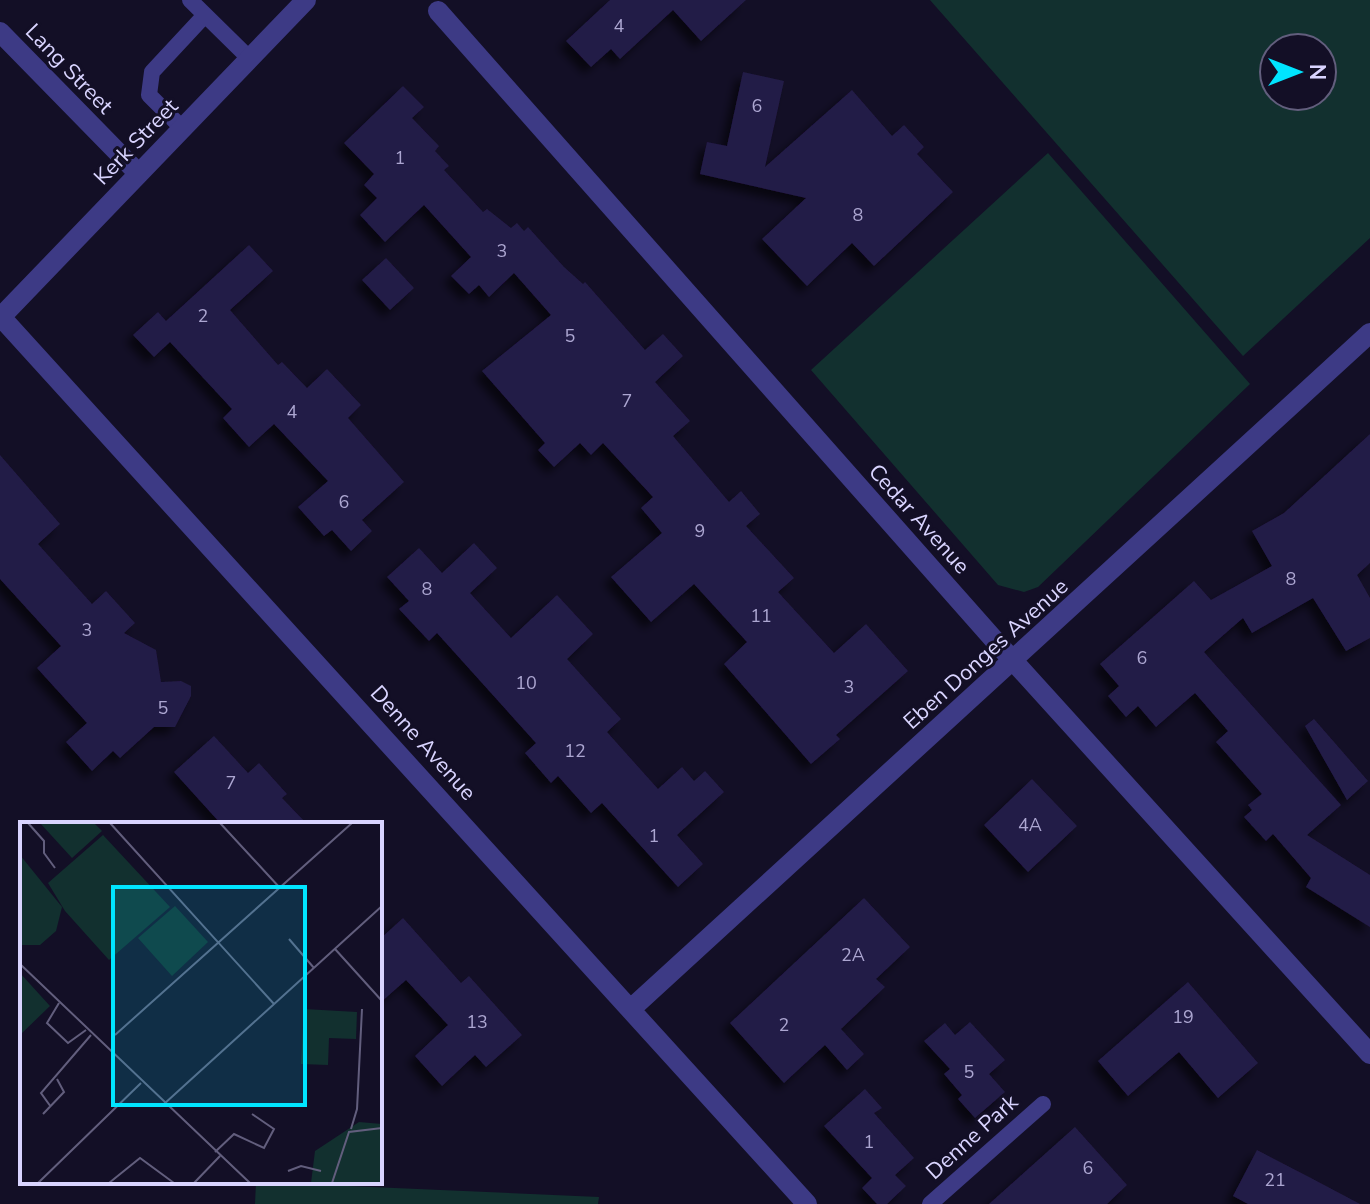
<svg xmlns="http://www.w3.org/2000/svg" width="1370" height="1204" font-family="'Nunito Sans',sans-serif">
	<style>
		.green { fill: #12302f; fill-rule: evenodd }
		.building { fill: #241b47; filter: url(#shadow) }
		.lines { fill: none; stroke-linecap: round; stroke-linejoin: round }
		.service { stroke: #3d3a85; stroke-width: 16 }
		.minor { stroke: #3d3a85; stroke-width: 20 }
		.labels { text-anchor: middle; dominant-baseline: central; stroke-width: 6; stroke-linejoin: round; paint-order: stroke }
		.number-label { font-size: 18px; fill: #aca6d1 }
		.street-label { font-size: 22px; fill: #d9d4ff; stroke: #130f26 }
		.inset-road { fill: none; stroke: #625e7d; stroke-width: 2 }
		.view { fill: #00e5ff; fill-opacity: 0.15; stroke: #00e5ff; stroke-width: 4 }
		.inset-edge { fill: none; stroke: #d9d4ff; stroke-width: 4 }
	</style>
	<defs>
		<filter id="shadow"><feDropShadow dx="-7" dy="7" stdDeviation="4" flood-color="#0009"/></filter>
	</defs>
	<rect width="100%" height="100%" fill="#130f26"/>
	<path class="green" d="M930,0H1370V238L1243,356ZM1322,48V96H1274V48Z
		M1048,153L1250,384L1038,587L1024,592L998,585L811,370Z
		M256,1182L599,1197L598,1204H255Z"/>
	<path class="building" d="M610,0H746L701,41L673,10L620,59L611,49L591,67L566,41Z
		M743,72L784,81L765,167L852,90L892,136L904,125L924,147L917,154L953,192L874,266L852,243L807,286L762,239L806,198L700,174L707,142L727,146Z
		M403,86L424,107L412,118L439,146L435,151L449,166L444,170L483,212L487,209L511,228L517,223L524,231L528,227L564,267L583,284L585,282L645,350L663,334L683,356L655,382L690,421L673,436L729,502L741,491L760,514L746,526L794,578L778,592L834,653L866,624L908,671L836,735L840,739L811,764L724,664L747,642L694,584L651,622L611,577L662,533L641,508L653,497L603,443L591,455L580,443L554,467L538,450L545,443L482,371L551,315L514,273L489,297L479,285L469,294L451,276L471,257L424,205L385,242L360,215L377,198L364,185L374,174L344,143Z
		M249,245L273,271L230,310L278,365L282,362L307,388L327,369L361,405L348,418L404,482L362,520L372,531L351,551L332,530L324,536L298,507L328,481L274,424L249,447L223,418L232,409L170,342L154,357L133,335L158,312L166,321Z
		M386,258L414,288L390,310L362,280Z
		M1370,434V563L1357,575L1370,598V638L1346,651L1313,598L1252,633L1243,618L1204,652L1341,805L1307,835L1370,875V927L1306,887L1311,878L1273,834L1266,841L1244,817L1252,810L1248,805L1262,794L1216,742L1228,731L1195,693L1156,727L1138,706L1126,717L1108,696L1119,686L1100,664L1194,581L1211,600L1272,566L1252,531L1284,513Z
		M0,455L60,524L38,544L92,604L106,591L135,623L124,633L156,650L161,682L181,681L191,686V696L175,727H154L120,758L113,751L92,771L66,742L87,723L37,668L61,646L0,579Z
		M474,543L497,568L470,593L511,638L557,595L593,634L567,659L621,719L607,732L658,789L682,767L694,781L705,771L724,792L677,835L703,864L678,887L602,803L591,813L558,776L551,783L525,753L536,743L437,633L429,641L399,609L409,601L387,577L419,548L442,573Z
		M1314,719L1368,781L1347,800L1305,726Z
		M214,736L248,773L259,763L287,794L282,798L307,824H221L174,772Z
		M1032,779L1077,826L1028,872L984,825Z
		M864,898L910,947L876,979L885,987L841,1029L864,1054L847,1070L825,1045L784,1083L730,1023Z
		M403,918L461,983L469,976L522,1035L486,1067L475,1055L442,1086L415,1056L448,1025L406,980L380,1003V939Z
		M1188,982L1258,1063L1218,1098L1179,1052L1128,1096L1098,1061Z
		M970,1022L1005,1060L989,1074L1005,1092L975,1118L958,1099L962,1095L944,1074L950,1069L924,1041L945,1023L955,1035Z
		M865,1089L882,1108L874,1113L914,1158L895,1175L906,1186L887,1204H877L862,1188L872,1178L824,1126Z
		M1075,1127L1127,1185L1107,1204H989Z
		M1257,1150L1309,1177L1360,1204H1248L1233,1196Z"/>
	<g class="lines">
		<path class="service" d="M190,0L250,59
			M183,129L149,95L152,72L205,15
			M930,1204L1043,1104"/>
		<path class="minor" d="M438,11L997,643L1370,1054
			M0,32L138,173
			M1,317L807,1204
			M0,318L306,0
			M632,1008L1370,333"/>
	</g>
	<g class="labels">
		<g class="number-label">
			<text x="619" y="26">4</text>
			<text x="757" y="106">6</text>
			<text x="400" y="158">1</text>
			<text x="858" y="215">8</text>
			<text x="502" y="251">3</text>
			<text x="203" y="316">2</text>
			<text x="570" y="336">5</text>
			<text x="627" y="401">7</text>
			<text x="292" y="412">4</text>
			<text x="344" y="502">6</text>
			<text x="700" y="531">9</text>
			<text x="1291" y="579">8</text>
			<text x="427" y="589">8</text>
			<text x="761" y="616">11</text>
			<text x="87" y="630">3</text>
			<text x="1142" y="658">6</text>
			<text x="526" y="683">10</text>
			<text x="849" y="687">3</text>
			<text x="163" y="708">5</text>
			<text x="575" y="751">12</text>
			<text x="231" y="783">7</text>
			<text x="1030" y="825">4A</text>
			<text x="654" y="836">1</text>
			<text x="853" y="955">2A</text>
			<text x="1183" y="1017">19</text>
			<text x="477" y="1022">13</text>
			<text x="784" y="1025">2</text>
			<text x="969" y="1072">5</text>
			<text x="869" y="1142">1</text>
			<text x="1088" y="1168">6</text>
			<text x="1275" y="1180">21</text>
		</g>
		<g class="street-label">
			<text transform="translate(69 69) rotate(46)">Lang Street</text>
			<text transform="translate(136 142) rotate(-46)">Kerk Street</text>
			<text transform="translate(919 519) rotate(48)">Cedar Avenue</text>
			<text transform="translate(986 654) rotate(-42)">Eben Donges Avenue</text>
			<text transform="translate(423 743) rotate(48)">Denne Avenue</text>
			<text transform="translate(972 1137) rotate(-42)">Denne Park</text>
		</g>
	</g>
	<g transform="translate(20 822)">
		<rect width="362" height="362" fill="#130f26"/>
		<path d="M20,1H74L82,9L52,36ZM83,13L150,85L89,138L45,89L28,61ZM0,33L42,85L36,109L20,123H0ZM155,84L188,120L152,154L118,116ZM0,151L30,184L0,213ZM284,187L337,190L336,217L309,216L308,243L281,242ZM339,300L362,302V361H291L295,329Z" fill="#12302f"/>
		<path class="inset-road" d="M8,1L24,19V31L35,46M90,1L254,182M200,1L260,66M269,117L294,146M315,127L362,179M0,142L230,361M39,181L27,201L48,221L66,208M95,213L332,1M144,282L362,84M31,285L21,271L71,213M23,292L44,270L37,257M331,307L337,287L342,187M195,330L214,312L244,326L254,307L232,292M268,349L281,344L301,349M18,361L121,261M89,361L120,336L154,361M174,361L200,334M312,361L329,310L362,306"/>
		<path class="view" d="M93,65H285V283H93Z"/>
		<rect width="362" height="362" class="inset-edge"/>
	</g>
	<g transform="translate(1298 72) rotate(90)"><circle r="38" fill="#130f26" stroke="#625e7d" stroke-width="2"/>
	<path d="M0-6L14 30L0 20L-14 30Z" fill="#00e5ff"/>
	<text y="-12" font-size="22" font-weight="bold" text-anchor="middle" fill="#d9d4ff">N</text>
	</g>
</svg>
